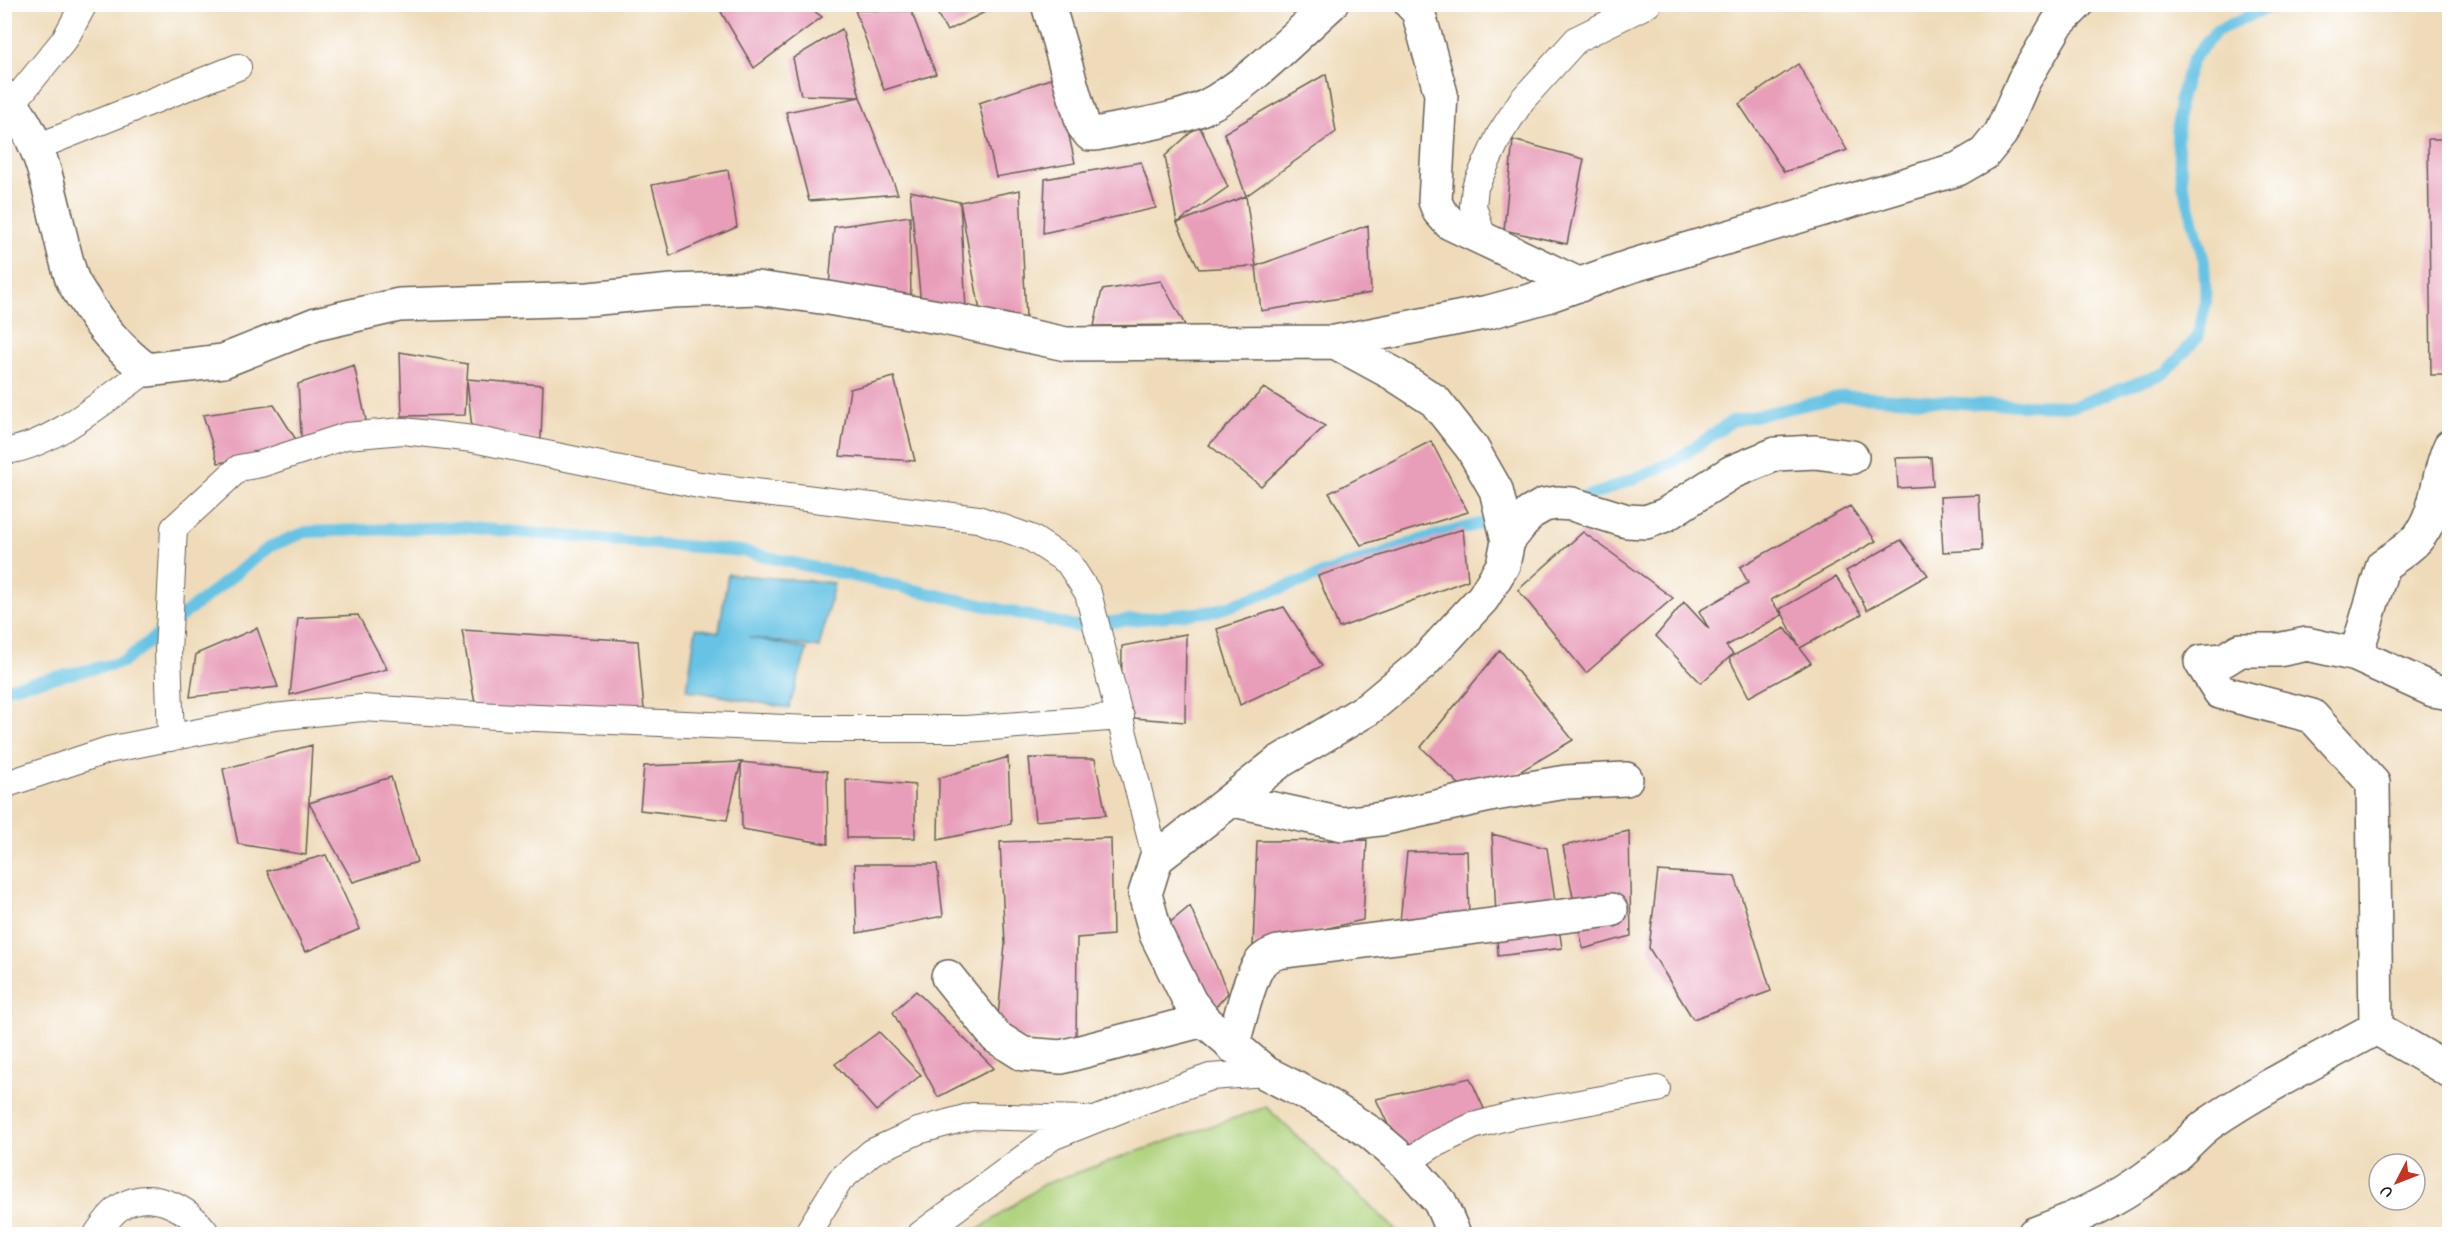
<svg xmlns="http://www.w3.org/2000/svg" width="2454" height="1239" font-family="Mynerve,sans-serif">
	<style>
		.green { fill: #aed17a; stroke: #65764b; stroke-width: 1.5 }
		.water { fill: #66c3e4; stroke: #417080; stroke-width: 1.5 }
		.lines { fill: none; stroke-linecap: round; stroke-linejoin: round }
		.stream { stroke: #66c3e4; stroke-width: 12 }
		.building { fill: #e89db9 }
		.service-casing { stroke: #665f53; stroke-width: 28 }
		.minor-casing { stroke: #665f53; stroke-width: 36 }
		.service { stroke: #fff; stroke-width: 26 }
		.minor { stroke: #fff; stroke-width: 33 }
	</style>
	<rect width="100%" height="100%" fill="#fff"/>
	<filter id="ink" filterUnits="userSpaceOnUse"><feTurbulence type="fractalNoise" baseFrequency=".0167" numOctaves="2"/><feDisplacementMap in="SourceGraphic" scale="12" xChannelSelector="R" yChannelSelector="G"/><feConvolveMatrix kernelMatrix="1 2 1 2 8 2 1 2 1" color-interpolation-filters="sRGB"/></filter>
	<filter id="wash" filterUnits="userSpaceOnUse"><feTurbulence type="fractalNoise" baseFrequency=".008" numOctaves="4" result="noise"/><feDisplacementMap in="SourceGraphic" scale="24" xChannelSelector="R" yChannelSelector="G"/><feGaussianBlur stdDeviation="1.35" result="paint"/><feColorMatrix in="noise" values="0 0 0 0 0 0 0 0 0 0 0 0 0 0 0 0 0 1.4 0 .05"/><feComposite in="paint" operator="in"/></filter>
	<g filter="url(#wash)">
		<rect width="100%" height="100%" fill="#efdbba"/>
		<path class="green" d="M1266,1107L1400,1234H972L1044,1184Z"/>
		<path class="water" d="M728,574L834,583L819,648L748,637L807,649L789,708L687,690L696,628L719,632Z"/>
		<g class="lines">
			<path class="stream" d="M1579,498L1601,492L1672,463L1732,421L1844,396L1977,404L2074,406L2165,373L2197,338L2206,302L2204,261L2183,184L2177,141L2179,102L2192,60L2216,31L2275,4
				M4,687L7,688L123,662L271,546L306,532L459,527L741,551L1074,626L1215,611L1427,538L1502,518"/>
		</g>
		<g id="blocks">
			<path class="building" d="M735,4H805L822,17L754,68L721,12Z
				M932,4H1001L947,31Z
				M855,10L911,11L936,74L884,90Z
				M842,29L860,97L898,194L809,201L786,112L860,97L801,95L793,58Z
				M1798,64L1847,150L1784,172L1739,104Z
				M1326,74L1336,132L1246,196L1256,266L1199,269L1177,223L1165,156L1199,125L1228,187L1177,223L1246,196L1224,133Z
				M1056,77L1075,163L996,177L979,103Z
				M2428,139H2450V375H2431Z
				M1513,140L1584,159L1567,244L1504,230Z
				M1141,162L1156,208L1043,233L1045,179Z
				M728,170L737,227L670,256L652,185Z
				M1020,190L1026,317L983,327L960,202Z
				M910,191L960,202L966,309L922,315Z
				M910,216L911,313L828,298L834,227Z
				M1368,225L1371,293L1261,311L1256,266Z
				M1161,281L1185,325L1094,326L1102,290Z
				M400,352L468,364L467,379L543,385L541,439H473L467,379L465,415L402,416Z
				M354,365L369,434L302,449L298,384Z
				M894,377L915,461L840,456L850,389Z
				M1264,388L1325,426L1261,486L1209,445Z
				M274,405L302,449L218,463L203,415Z
				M1431,441L1468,512L1361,545L1329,493Z
				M1931,457L1933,486L1898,488L1896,458Z
				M1979,495L1982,550L1943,552L1940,497Z
				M1850,506L1876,541L1771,600L1782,615L1726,646L1733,654L1701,683L1656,636L1684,602L1709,629L1699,611L1748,583L1740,567Z
				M1463,529L1468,580L1339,628L1318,576Z
				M1583,532L1673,598L1586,673L1518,590Z
				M1901,540L1928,575L1867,610L1846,571Z
				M1836,577L1862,614L1800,648L1811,663L1749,697L1729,658L1785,628L1799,646L1780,609Z
				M1284,607L1322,666L1240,705L1217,629Z
				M358,615L387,669L290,695L298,618Z
				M257,628L278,687L190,697L196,654Z
				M462,630L638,641L644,710L477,715Z
				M1186,634L1185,722L1121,717L1122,646Z
				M1500,650L1573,740L1474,799L1421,747Z
				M312,745L306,855L238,844L223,769Z
				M1008,757L1011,824L938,840L939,778Z
				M1029,758L1095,759L1106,815L1035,821Z
				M741,762L827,771L828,844L742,829L741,762L727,820L640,810L644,766Z
				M391,777L417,862L353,882L309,803Z
				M846,779L915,785V838H847Z
				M1629,831L1631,936L1583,949L1563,846Z
				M1492,834L1547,848L1562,948L1498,956Z
				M1111,838L1113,935L1077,938L1076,1042L996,1037L1005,944L1000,842Z
				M1367,840L1363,920L1253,946L1257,841Z
				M1467,851L1469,915L1400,922L1407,852Z
				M326,855L360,929L305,952L267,871Z
				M855,864H937L943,916L857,933Z
				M1658,871L1735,876L1771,991L1693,1019L1649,948Z
				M1190,906L1228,993L1204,1020L1156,934Z
				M916,991L994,1068L938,1097L893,1012Z
				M879,1032L921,1075L876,1111L835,1064Z
				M1470,1078L1490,1122L1406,1163L1376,1099Z"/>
		</g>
	</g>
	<g filter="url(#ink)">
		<use href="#blocks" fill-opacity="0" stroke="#665f53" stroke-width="1.5"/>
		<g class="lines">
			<defs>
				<path id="service" d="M12,104L65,39L84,4
					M37,147L238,67
					M1483,238L1473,206L1475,187L1500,134L1522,100L1577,39L1648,4
					M4,451C50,448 110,396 147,370
					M171,738L168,652L174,528L239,468L261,464L346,436L403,431L473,439L699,485L978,519L1031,538L1068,562L1088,593L1156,859
					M4,785L108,750L274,717L362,708L513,717L811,729H966L1121,717
					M1406,1163L1433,1145L1473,1126L1514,1115L1657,1089
					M97,1234C103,1225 112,1212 122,1206C152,1188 190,1209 207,1234
					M807,1234L840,1180L872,1152L918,1131L972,1116L1086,1119
					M921,1234L1052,1137L1145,1100L1210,1077L1266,1073"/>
				<path id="minor" d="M1048,4L1083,125L1090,134H1096C1128,127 1174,121 1203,108C1248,86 1293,38 1331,4
					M1411,4L1418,11L1441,94L1435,201L1439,211L1450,223L1580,285
					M4,96C50,144 52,219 72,279C75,286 80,293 84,299C101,328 120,350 147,370L223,361L316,324L399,305L589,299L672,291L757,288L828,298L944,318L1066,344L1335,342L1392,373L1435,401L1472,448L1496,490L1508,541L1503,565L1483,598L1422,664L1368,709L1279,762L1156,859L1145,894L1156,934L1190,1002L1204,1020L1266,1073L1323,1102L1371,1133L1406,1163L1440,1202L1454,1234
					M1335,342L1489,312L1547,296L1631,266L1958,169L1984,154L2001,133L2024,80L2057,24L2077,4
					M1508,541L1530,513L1544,505L1557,503L1572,504L1627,521L1646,522L1665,515L1732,472L1776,454L1815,452L1852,457
					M2356,655L2383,565C2395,557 2407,550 2417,539C2439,514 2436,475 2450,446
					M2450,693L2433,690L2356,655L2307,644L2278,650H2240L2224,660L2201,662L2220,692L2312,716L2373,783L2376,1028L2450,1071
					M1233,800L1342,824L1381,819L1495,794L1566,782L1626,779
					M948,977L996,1037L1023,1054L1061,1057L1204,1020
					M1232,1046C1239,1025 1248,981 1259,965C1263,958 1270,955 1278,952L1611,910
					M2034,1234C2086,1215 2130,1193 2173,1157C2186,1146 2196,1133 2210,1123C2263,1087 2320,1059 2376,1028"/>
			</defs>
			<use href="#service" class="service-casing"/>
			<use href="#minor" class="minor-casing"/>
			<use href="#service" class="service"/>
			<use href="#minor" class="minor"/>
		</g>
	</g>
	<rect width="2454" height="1239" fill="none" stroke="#fff" stroke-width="24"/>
	<g transform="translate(2397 1182) rotate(228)"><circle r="28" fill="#ffffff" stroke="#a4a4a4" stroke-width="1.5"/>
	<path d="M0-4.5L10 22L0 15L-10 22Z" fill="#c8321e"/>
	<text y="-9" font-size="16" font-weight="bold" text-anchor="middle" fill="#1c1c1c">U</text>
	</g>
</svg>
